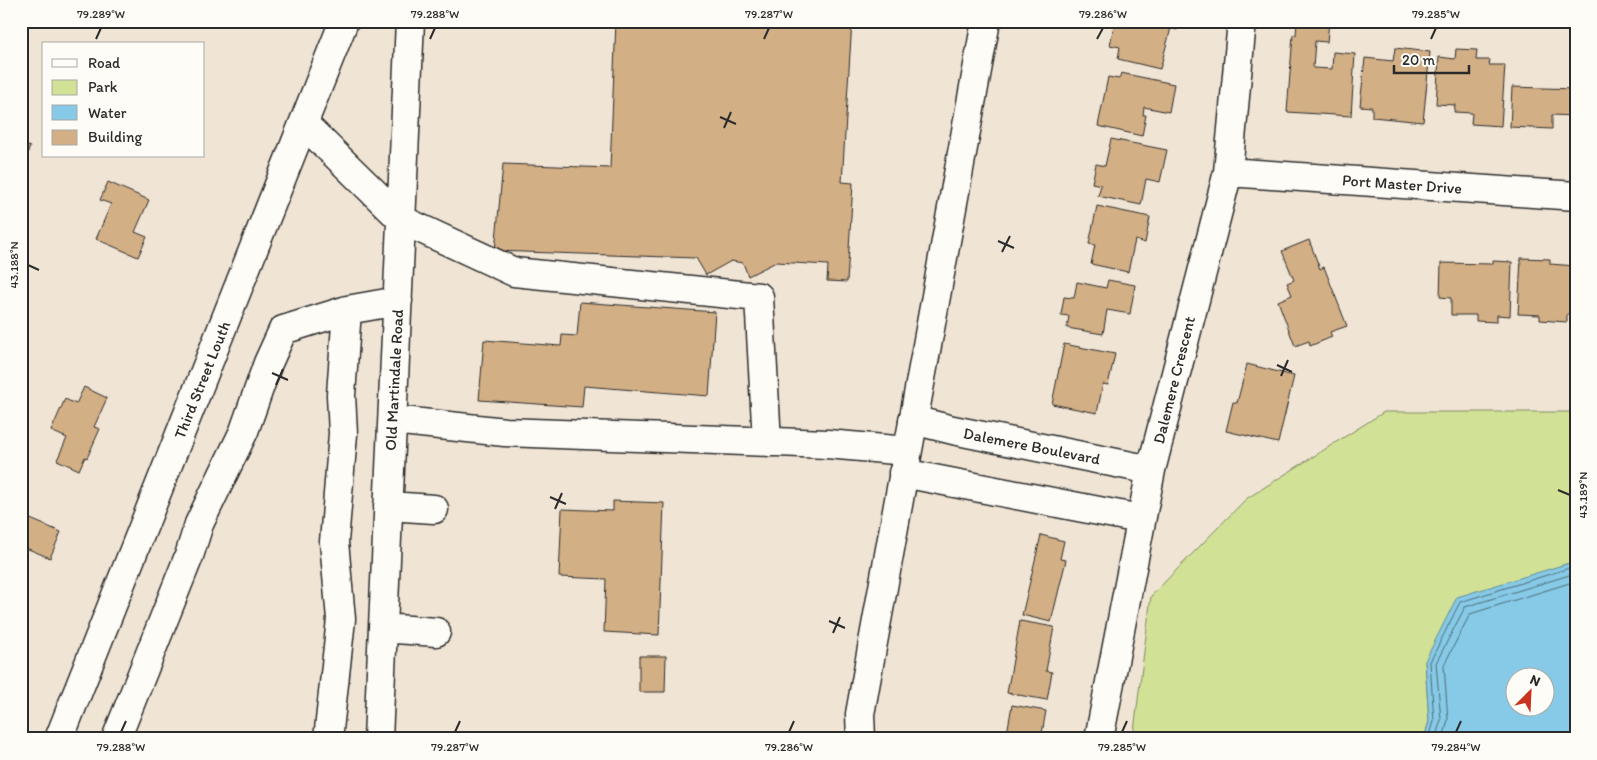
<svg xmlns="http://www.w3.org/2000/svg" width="1597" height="760" font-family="Itim,sans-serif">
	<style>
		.green { fill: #d1e296; stroke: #7e8660 }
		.water { fill: #86cae7; stroke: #628a9c; fill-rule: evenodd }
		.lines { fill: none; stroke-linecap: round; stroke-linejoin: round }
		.shore { stroke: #4f6b76; stroke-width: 1 }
		.building { fill: #d3af85; stroke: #2b2b2b }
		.minor-casing { stroke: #2b2b2b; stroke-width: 31 }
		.major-casing { stroke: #2b2b2b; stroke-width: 31 }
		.minor { stroke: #fdfcf7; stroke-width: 28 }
		.major { stroke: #fdfcf7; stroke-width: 28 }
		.ticks { fill: none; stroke: #2b2b2b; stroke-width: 2 }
		.labels { text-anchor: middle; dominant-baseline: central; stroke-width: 4; stroke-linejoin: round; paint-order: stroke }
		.street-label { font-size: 16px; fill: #2b2b2b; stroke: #fdfcf7 }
		.neatline { fill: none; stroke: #2b2b2b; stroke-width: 2 }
		.ticks-label { font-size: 12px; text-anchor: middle; fill: #2b2b2b }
	</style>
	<rect width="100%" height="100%" fill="#f0e5d5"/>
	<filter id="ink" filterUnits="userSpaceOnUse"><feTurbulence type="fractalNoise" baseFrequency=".02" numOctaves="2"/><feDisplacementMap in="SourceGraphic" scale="10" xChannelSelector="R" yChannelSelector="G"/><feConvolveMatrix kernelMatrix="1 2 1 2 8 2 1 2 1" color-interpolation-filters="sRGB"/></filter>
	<g filter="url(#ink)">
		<path class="green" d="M1384,412H1576V561L1554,568L1425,661L1429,721L1424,739H1133L1151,596L1246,499Z"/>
		<path class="water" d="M1576,561V739H1424L1429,721L1425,661L1457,597ZM1514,678H1544V708H1514Z"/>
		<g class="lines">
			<path class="shore" d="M1429,739L1434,721L1430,662L1460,602L1576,566
				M1435,739L1441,720L1436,663L1465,607L1576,573
				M1443,739L1448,720L1444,665L1470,614L1576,581"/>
		</g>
		<path class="building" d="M616,21H852L842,182L853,183L847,282L827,281L828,265L776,262L748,276L743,263L731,261L706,275L696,258L495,251L503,164L610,168Z
			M1123,21H1179L1177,30L1171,28L1160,69L1118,59L1120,47L1110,45L1114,25L1122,27Z
			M1297,21H1329L1327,42L1315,41L1313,68L1332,69L1333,52L1355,54L1351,116L1287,112L1293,35H1296Z
			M1395,48L1430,52L1423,122L1372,117V107L1360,106L1365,58L1393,61Z
			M1456,49L1477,50L1476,60H1490L1489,65H1505L1501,126L1471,124L1472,113L1454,112L1455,105L1436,104L1439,57L1455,59Z
			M1121,73L1174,84L1169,112L1144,107L1143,115H1146L1142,136L1098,126L1108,77L1119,79Z
			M1512,87L1576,89L1575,116L1552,115V129L1510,127Z
			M1111,139L1167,150L1160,182L1146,179L1141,205L1098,196L1101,185L1092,183L1096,164L1105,166Z
			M21,143L30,147L21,169Z
			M108,182L149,200L135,232L147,237L138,257L96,239L111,204L100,200Z
			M1097,206L1150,217L1145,243L1135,240L1128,272L1091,264L1095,245L1089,244Z
			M1309,240L1320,269L1324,267L1347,326L1330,332L1332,337L1310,346L1309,341L1295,346L1278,301L1292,295L1287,283L1294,280L1282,251Z
			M1521,258L1550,259V264L1576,266V314H1567V322L1540,320V315L1518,314Z
			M1493,261L1512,262L1510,316L1497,315V322L1476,321V315H1451V298L1440,297L1441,263L1493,264Z
			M1108,280L1135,285L1130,314L1107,310L1103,334L1067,328L1069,316L1061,315L1064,297L1074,298L1077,282L1106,288Z
			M580,302L715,312L709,396L584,386L582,407L479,400L484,340L561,346L562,335L577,336Z
			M1064,344L1115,354L1108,385L1103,384L1097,413L1052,404Z
			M1247,364L1294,376L1278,443L1226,431L1233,402L1237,403Z
			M84,387L107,398L94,427L100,429L87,458L85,457L79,470L57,460L67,438L51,431L65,399L76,404Z
			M613,501L664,503L659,635L604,632L606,579L559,577L562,509L613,511Z
			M21,515L61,532L50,558L21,546Z
			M1041,535L1064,541L1060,559L1066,560L1051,622L1022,615Z
			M1020,621L1054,627L1046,671L1052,672L1047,700L1007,693Z
			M639,656H666L665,692H639Z
			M1012,705L1046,711L1041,739H1006Z"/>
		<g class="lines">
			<defs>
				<path id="minor" d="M304,124L402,220L514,272L759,297L767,442
					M1228,172L1576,196
					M393,420L505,432L827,444L907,451
					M913,420L953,430L1151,470
					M903,473L1140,519
					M388,506L434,509
					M383,628L436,632
					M116,739L189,556L199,524L244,431L268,363L283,330L347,310L398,301
					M328,739L341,619L334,542L343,434L341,395L347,310
					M378,739L410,21
					M1099,739L1151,470L1228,172L1242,21"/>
				<path id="major" d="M59,739L344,21
					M861,739L860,714L986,21"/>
			</defs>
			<use href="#minor" class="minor-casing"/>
			<use href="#major" class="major-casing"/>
			<use href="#minor" class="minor"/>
			<use href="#major" class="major"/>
		</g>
	</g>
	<path class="ticks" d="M96,39L101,28M430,39L435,28M764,39L769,28M1097,39L1103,28M1431,39L1436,28M720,117L736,124M724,128L731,112M998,241L1014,248M1002,252L1010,236M28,265L39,270M1277,365L1292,372M272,373L288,380M1281,376L1288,360M276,385L283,369M1558,490L1570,495M550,497L566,504M555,509L562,493M829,621L845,628M833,633L840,617M121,732L126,721M455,732L460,721M789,732L794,721M1122,732L1127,721M1456,732L1461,721"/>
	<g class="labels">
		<g class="street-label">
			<text transform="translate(1402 184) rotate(4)">Port Master Drive</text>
			<text transform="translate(202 380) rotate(-68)">Third Street Louth</text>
			<text transform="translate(394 380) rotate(-87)">Old Martindale Road</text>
			<text transform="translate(1174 380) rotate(-76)">Dalemere Crescent</text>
			<text transform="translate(1032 446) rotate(11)">Dalemere Boulevard</text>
		</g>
	</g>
	<rect width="1597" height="760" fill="none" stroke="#fdfcf7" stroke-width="55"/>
	<rect x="42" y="42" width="162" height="115" fill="#fdfcf7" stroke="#a9a8a5"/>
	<rect x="52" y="59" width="25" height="8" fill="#fdfcf7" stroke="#a9a8a5"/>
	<text x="88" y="68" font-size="15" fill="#2b2b2b">Road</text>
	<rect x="52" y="80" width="25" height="15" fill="#d1e296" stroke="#a9a8a5"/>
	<text x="88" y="92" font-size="15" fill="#2b2b2b">Park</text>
	<rect x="52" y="105" width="25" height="15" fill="#86cae7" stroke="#a9a8a5"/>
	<text x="88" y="118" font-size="15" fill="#2b2b2b">Water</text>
	<rect x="52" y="130" width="25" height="15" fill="#d3af85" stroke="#a9a8a5"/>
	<text x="88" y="142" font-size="15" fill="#2b2b2b">Building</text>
	<g transform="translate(1530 692) rotate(24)"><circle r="24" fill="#fdfcf7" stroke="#a9a8a5"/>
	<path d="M0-4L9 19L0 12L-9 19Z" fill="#c8321e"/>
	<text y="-8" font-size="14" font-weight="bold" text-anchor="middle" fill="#2b2b2b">N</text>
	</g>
	<path d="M1394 65v8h75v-8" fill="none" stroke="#2b2b2b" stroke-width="2.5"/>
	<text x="1402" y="65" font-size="15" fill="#2b2b2b" stroke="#fdfcf7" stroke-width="4" paint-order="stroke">20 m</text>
	<rect x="28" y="28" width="1542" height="704" class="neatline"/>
	<g class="ticks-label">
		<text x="101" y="18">79.289°W</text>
		<text x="435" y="18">79.288°W</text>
		<text x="769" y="18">79.287°W</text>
		<text x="1103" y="18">79.286°W</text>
		<text x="1436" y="18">79.285°W</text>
		<text transform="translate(14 265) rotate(-90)" y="4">43.188°N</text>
		<text transform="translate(1583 495) rotate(-90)" y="4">43.189°N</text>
		<text x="121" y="751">79.288°W</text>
		<text x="455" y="751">79.287°W</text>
		<text x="789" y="751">79.286°W</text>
		<text x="1122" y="751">79.285°W</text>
		<text x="1456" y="751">79.284°W</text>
	</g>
</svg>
